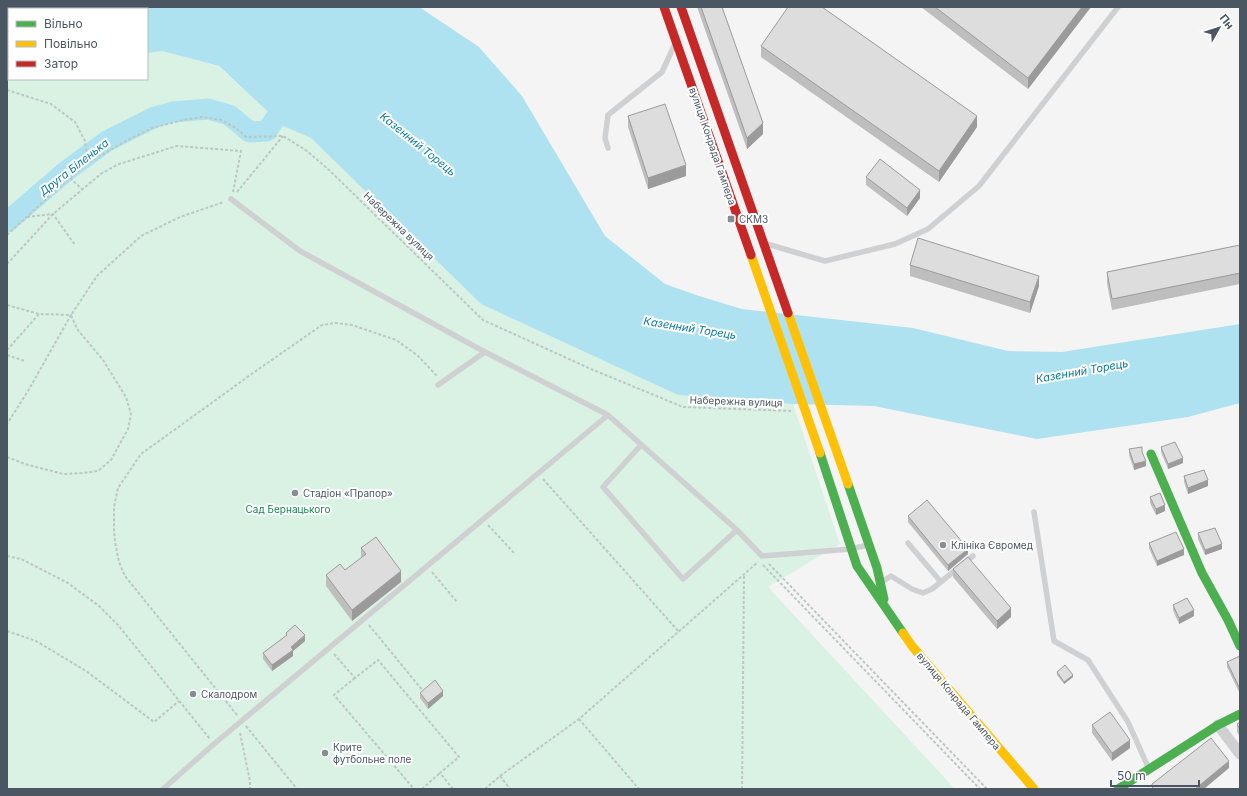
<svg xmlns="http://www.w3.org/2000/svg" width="1247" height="796" font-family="Inter,sans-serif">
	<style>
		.green { fill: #d9f2e3 }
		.water { fill: #aee2f0 }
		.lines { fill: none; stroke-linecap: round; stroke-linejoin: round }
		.river { stroke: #aee2f0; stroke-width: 21 }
		.path { stroke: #bcc7c4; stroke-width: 2; stroke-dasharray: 3 2; stroke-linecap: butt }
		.lane { stroke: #ced0d2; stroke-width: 5.5 }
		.street { stroke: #ced0d2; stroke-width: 11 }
		.fast { stroke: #4caf50; stroke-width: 9 }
		.slow { stroke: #ffc107; stroke-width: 9 }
		.jam { stroke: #c62828; stroke-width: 9 }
		.wall { fill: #bebebf }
		.shaded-wall { fill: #9b9b9b }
		.building { fill: #ddddde; stroke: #9b9b9b }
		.poi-dot { fill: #868d94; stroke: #fff; stroke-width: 1.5 }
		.labels { text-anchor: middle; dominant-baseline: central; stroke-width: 4; stroke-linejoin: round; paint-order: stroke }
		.street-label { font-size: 10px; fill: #4a5661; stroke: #fff }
		.poi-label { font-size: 10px; fill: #4a5661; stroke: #fff; text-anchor: start }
		.park-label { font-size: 10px; fill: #17864f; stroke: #fff }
		.water-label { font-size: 11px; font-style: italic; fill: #0c7c9b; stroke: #fff }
	</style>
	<rect width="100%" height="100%" fill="#f4f4f4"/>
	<path class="green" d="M162,51L218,66L283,126L311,138L481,304L678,395L793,404L840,544L768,587L955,789H7V65H9V79H147V53Z"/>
	<path class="water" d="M7,7H419L479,47L522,96L605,236L665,284L699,296L742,309L913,328L1008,351L1062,352L1240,324V403L1188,417L1037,439L874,406L793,404L678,395L481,304L311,138L283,126L219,66L162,51L147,53V9H9V65H7Z"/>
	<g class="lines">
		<path class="river" d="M7,222L65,172L107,141L155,117L173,112L208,109L229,115L250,132L267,131L291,95"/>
		<path class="path" d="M7,90L51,104L75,122L85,141L88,163
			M70,178L82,189
			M237,192L283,136
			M27,217L53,214L75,245
			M7,235L56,190L88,163L124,142L152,128L183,120L202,117L221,120L236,128L246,137L283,136L307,151L329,170L483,320L591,369L683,407L792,411
			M7,264L53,214L102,173L119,164L177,146L241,151L233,192
			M7,305L39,314L71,315L28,391L7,424
			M7,350L39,314
			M7,355L25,361
			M7,457L25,464L63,474L83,473L98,471L111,460L128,429L131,414L126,397L103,360L77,329L71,315L97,276L141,236L180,217L224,202
			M543,479L679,632
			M488,525L514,553
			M7,556L21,559L68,583L99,606L118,625L210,739
			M769,564L987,789
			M763,565L980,789
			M432,572L457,602
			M369,625L423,691
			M7,631L36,641L86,671L154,722L179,701
			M334,654L355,678L378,660L459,757L440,773L453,789
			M355,678L334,695L414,789
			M237,715L125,576L119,562L115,542L114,529V507L118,488L141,454L253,373L322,325L335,323L352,325L396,340L417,355L437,376
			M579,719L639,789
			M246,726L297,789
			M240,733L250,781V789
			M500,776L510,789
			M422,789L440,773
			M485,789L500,776L579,719L758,562
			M742,789L744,575"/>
		<path class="lane" d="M608,148L605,138L608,115L662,72L674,46
			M231,199L300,251L485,352
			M767,244L825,261L895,244L928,229L979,186L1118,7
			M438,385L485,352L608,415L737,530L762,556L851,549L868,545
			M641,445L603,487L683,579L737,530
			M1034,512L1054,641L1088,660L1128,722L1149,769
			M908,543L941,582
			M882,582L891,576L912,589L923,593L932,589L973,556
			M163,789L214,744L608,415"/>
		<path class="street" d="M1218,725L1240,754"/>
		<path class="fast" d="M820,453L857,566L903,633
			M1151,454L1202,573L1228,620L1240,646
			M848,484L877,568L884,599
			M1118,789L1218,725L1240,714"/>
		<path class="slow" d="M751,255L820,453
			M788,313L848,484
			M903,633L912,646L1034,789"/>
		<path class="jam" d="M664,7L751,255
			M681,7L788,313"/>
	</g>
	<path class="wall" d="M697,7H722L763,134L747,149Z
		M921,7H1091L1028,89Z
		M761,46L977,127L939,182L761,57Z
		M628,116L686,176L648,189L628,127Z
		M866,177L920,198L907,216L866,185Z
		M1240,245V284L1112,310L1107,283V272Z
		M910,265L1039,286L1030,313L910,276Z
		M1161,447L1183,463L1168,469L1161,452Z
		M1129,449L1142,452L1146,466L1134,470L1129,455Z
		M1184,476L1208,486L1188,494L1184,482Z
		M1150,497L1165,511L1156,515L1150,503Z
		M908,516L968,554L948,571L908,522Z
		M1198,533L1222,549L1205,555L1198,539Z
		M1149,543L1184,555L1157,566L1149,548Z
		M361,548L401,582L352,621L326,586V575L345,570L361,558Z
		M953,569L1011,617L997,629L953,577Z
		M1173,605L1194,616L1179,624L1173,610Z
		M286,633L305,641L293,651V656L272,671L263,659V653L286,636Z
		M1240,656V694L1227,667V662Z
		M1057,672L1073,677L1064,684L1057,675Z
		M420,693L443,696L428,709L420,698Z
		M1240,722V737L1237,732V724Z
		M1092,725L1130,748L1112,761L1092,733Z"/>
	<path class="shaded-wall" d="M1082,7H1091L1028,89V78Z
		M977,116V127L939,182V171Z
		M763,123V134L747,149V138Z
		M686,165V176L648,189V178Z
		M920,190V198L907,216V208Z
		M1039,276V286L1030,313V302Z
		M1183,458V463L1168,469V464Z
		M1146,461V466L1134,470V464Z
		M1208,480V486L1188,494V488Z
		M1165,505V511L1156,515V509Z
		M1222,544V549L1205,555V550Z
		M968,549V554L948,571V565Z
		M1184,549V555L1157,566V561Z
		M401,571V582L352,621V610Z
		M1011,608V617L997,629V621Z
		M1194,610V616L1179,624V618Z
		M305,635V641L293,651V656L272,671V665Z
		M1073,675V677L1064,684V682Z
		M443,691V696L428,709V703Z
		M1130,740V748L1112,761V753Z
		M1229,761V768L1204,789H1195Z"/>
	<path class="building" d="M701,7H722L763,123L747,138Z
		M788,7H822L977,116L939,171L761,46Z
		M935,7H1082L1028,78Z
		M665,104L686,165L648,178L628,116Z
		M880,159L920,190L907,208L866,177Z
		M918,238L1039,276L1030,302L910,265Z
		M1240,245V273L1112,299L1107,272Z
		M1175,442L1183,458L1168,464L1161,447Z
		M1142,447V452L1146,461L1134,464L1129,449Z
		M1204,470L1208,480L1188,488L1184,476Z
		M1160,493L1165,505L1156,509L1150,497Z
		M927,500L968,549L948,565L908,516Z
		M1215,528L1222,544L1205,550L1198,533Z
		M1176,532L1184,549L1157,561L1149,543Z
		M376,537L401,571L352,610L326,575L340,564L345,570L366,554L361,548Z
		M968,557L1011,608L997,621L953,569Z
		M1187,598L1194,610L1179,618L1173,605Z
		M295,625L305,635L291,647L293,650L272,665L263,653L287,635L286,633Z
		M1240,656V689L1227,662Z
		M1065,665L1073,675L1064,682L1057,672Z
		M435,680L443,691L428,703L420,693Z
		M1110,712L1130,740L1112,753L1092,725Z
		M1240,722V729L1237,724Z
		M1211,738L1229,761L1195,789H1153L1152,784Z"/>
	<g class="poi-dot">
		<rect x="727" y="215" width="8" height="8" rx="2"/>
		<circle cx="295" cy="493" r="4"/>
		<circle cx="943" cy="545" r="4"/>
		<circle cx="193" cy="694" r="4"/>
		<circle cx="325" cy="753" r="4"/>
	</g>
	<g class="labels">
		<g class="street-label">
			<text transform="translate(713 146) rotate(71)">вулиця Конрада Гампера</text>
			<text transform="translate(399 226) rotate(44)">Набережна вулиця</text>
			<text transform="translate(736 401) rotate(2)">Набережна вулиця</text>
			<text transform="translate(959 701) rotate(50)">вулиця Конрада Гампера</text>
		</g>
		<g class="poi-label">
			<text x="739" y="219">СКМЗ</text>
			<text x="303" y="493">Стадіон «Прапор»</text>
			<text x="951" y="545">Клініка Євромед</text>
			<text x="201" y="694">Скалодром</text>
			<text x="333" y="747">Крите<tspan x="333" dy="12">футбольне поле</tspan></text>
		</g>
		<g class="park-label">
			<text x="288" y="509">Сад Бернацького</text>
		</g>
		<g class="water-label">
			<text transform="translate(418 144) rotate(39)">Казенний Торець</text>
			<text transform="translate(74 167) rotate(-38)">Друга Біленька</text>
			<text transform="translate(690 328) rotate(9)">Казенний Торець</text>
			<text transform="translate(1082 371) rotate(-10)">Казенний Торець</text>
		</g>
	</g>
	<rect width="1247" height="796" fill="none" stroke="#4a5661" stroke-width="16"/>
	<rect x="8" y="8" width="140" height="72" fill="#ffffff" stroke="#b7bbc0"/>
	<rect x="16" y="21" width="20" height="6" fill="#4caf50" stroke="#b7bbc0"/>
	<text x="44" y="28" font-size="12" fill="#4a5661">Вільно</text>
	<rect x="16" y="41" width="20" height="6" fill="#ffc107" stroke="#b7bbc0"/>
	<text x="44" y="48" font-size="12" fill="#4a5661">Повільно</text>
	<rect x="16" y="61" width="20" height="6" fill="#c62828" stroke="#b7bbc0"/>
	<text x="44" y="68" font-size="12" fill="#4a5661">Затор</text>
	<g transform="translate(1219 28) rotate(51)" stroke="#ffffff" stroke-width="3" paint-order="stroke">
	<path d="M0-3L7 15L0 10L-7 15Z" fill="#4a5661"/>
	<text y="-6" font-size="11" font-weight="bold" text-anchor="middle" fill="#4a5661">Пн</text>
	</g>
	<path d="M1111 780v6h88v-6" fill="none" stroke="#4a5661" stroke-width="2"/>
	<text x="1117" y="780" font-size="12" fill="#4a5661" stroke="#ffffff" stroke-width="3" paint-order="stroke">50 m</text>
</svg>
